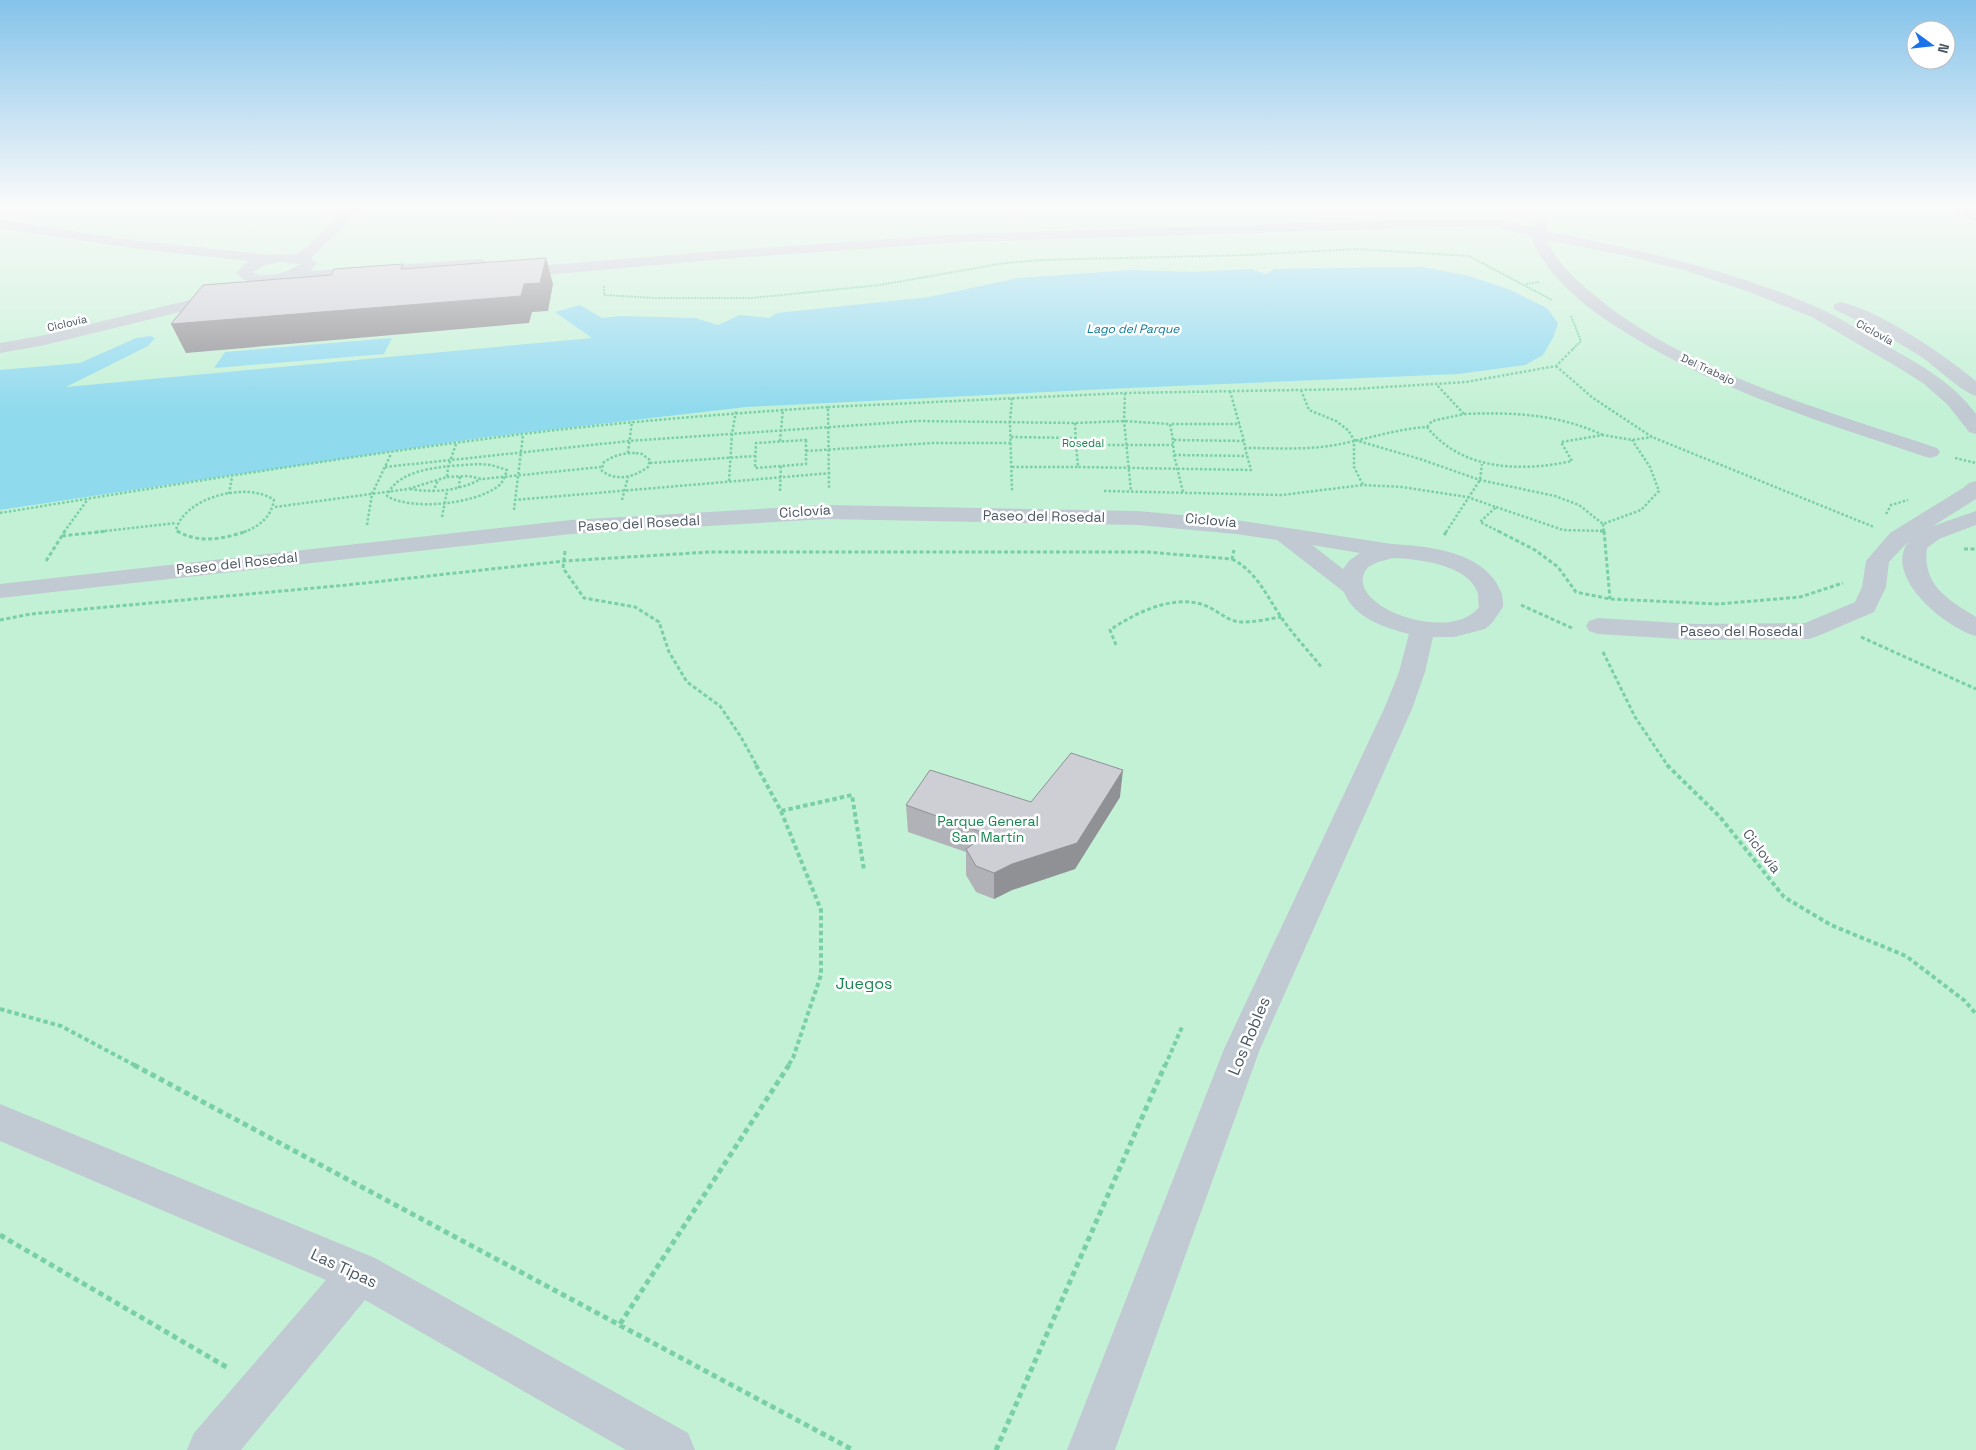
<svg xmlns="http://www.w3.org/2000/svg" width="1976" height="1450" font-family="'Space Grotesk',sans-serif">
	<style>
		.green { fill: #c3f1d5 }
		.water { fill: #90daee }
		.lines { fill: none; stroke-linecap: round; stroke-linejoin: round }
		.path-far4 { stroke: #7ad0a6; stroke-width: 2; stroke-dasharray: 2 1; stroke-linecap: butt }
		.path-far3 { stroke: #7ad0a6; stroke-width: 2.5; stroke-dasharray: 2.5 2; stroke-linecap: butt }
		.path-far2 { stroke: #7ad0a6; stroke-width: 3; stroke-dasharray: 4 2.5; stroke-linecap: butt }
		.path-far1 { stroke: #7ad0a6; stroke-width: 4; stroke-dasharray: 4.5 3; stroke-linecap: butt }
		.path { stroke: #7ad0a6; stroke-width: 5; stroke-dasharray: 5.5 4; stroke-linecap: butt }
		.minor { fill: #c1cad2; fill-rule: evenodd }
		.wall { fill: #b0b2b7 }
		.shaded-wall { fill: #909195 }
		.building { fill: #cdcfd5; stroke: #909195 }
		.labels { text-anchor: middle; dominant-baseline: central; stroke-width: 5; stroke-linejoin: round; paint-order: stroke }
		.far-street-label { font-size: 11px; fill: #4a5661; stroke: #fff }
		.far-park-label { font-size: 11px; fill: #17864f; stroke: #fff }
		.far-water-label { font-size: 12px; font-style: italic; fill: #0c7c9b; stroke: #fff }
		.street-label { font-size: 14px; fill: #4a5661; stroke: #fff }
		.park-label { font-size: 14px; fill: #17864f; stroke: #fff }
		.near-park-label { font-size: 16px; fill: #17864f; stroke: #fff }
		.near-street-label { font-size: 16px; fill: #4a5661; stroke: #fff }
	</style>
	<rect width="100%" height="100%" fill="#f5f3f3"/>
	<path class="green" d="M0,207H1976V1450H0Z"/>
	<path class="water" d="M1401,267H1422L1469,276L1508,289L1547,308L1558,323L1554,336L1543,355L1525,365L1458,374L1128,388L746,407L480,438L0,510V370L80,363L136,338L151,336L155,338L148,346L66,387L592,338L555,312L580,305L602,318L621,316L695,318L718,325L740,315L769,318L777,313L929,297L1018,278L1132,270L1193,272L1251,269L1266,274L1274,269Z
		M392,338L384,354L214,368L225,352Z"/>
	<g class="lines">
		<path class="path-far4" d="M1526,284L1539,282
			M604,286V295L654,298H752L880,285L1005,263L1041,260L1248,255L1356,249L1469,256L1552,300
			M1571,316L1581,341L1572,350"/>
		<path class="path-far3" d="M1556,366L1593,398L1652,437L1874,527
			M1301,390L1309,410L1336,421L1348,430L1354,440V467L1363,485
			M1230,391L1244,441
			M1125,393L1124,421L1131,491
			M1012,398L1010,422L1012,491
			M828,407L1125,393L1354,389L1466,382L1556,366L1573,349
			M1464,414C1513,412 1558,414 1603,435
			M1075,423L1076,445H1173
			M1427,427L1432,421L1464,414L1436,384
			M1011,437L1076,438
			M806,440V464L755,468L756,443Z
			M1173,440L1170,424H1240
			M1355,440L1420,459L1480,480L1555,496L1579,505L1603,524L1641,510L1659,491L1650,467L1632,440
			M780,441L783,409
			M1076,445L1078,467L1251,470L1245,448
			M806,451L933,443H1011
			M628,453L632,421
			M636,453L642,454L650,460L648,467C634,477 617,482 602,471L603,463C613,455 624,453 636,453Z
			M1174,455L1247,456
			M1955,458L1976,463
			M650,463L755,456
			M479,464L491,465L507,470C505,476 503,483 497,487C474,504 411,511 387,496C398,466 452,466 479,464Z
			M385,467L629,441L917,421L1075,423L1124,421L1170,424
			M1012,467H1078
			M447,477L468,476L482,479L601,467
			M729,481L732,434L736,411
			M459,488L460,476
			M410,489C436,493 458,491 481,479
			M780,491L781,466
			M1104,491L1282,495L1363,485L1402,487L1467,497L1496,507L1480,522L1500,532
			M433,492L438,480
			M1183,492L1174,455L1173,440L1244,441L1245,448C1273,448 1301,450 1329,446C1362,441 1394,429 1427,427C1462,471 1522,472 1572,461L1561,442L1603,435L1632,440L1652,437
			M229,494L232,477
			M514,500L831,473
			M622,500L628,477
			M275,507L408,489L447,477L448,467L456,444
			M1496,507L1563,530L1604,531
			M514,510L523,435
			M0,513C171,485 342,457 515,435C619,422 723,414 828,407L829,489
			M1886,514L1891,505L1908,500
			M442,517L447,491
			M1603,524L1604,532
			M367,525L372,494L391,454
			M64,532L88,499
			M96,532L176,523
			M179,532L176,530C184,497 248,481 274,500C271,517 260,526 244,532
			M1446,532L1480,480L1482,464"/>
		<path class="path-far2" d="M177,531C199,544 224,539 247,531
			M1498,531L1535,550L1558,567L1576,592L1610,599L1718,604L1800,597L1843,583
			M1600,531H1604
			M1604,531L1610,599
			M1444,535L1447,531
			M62,536L107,531
			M1964,549H1976
			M565,551L563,568L584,598L635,607L659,622L669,652L687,682L720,706L741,737L757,766
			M1232,559C1257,572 1266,595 1281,617C1293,635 1309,651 1322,668
			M46,561L65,531
			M1521,605L1572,628
			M0,620L31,614L347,585L564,561L710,552H1147L1232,559L1234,550
			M1861,637L1976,689
			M1116,645L1110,630C1135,613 1173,594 1204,605C1215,609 1224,618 1235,621C1249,624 1267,619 1281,617
			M1603,652L1635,717L1668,766"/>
		<path class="path-far1" d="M756,765L781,811L852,795L864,870
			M1667,765L1720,817L1784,897L1831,925L1906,956L1965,1001L1976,1014
			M781,811L821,910V975L793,1058L788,1066
			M0,1009L61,1026L136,1066
			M1165,1066L1182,1027"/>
		<path class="path" d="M134,1065L853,1450
			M0,1235L228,1368
			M620,1324L789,1065
			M996,1450L1165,1065"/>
		<path class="minor" d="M348,207H363L311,258L317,263L311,271L480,259L485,261L488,264L485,267L480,269L258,283L244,280L236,273L248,261L131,248L0,228V220L131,240L270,255L297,254L306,248ZM280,262L300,264C288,273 266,279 252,272L265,265Z
			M1954,207H1971L1976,211V221L1971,220Z
			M1542,217L1549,221L1547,231C1641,251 1735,270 1823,310C1844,320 1863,333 1883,344C1916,362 1953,382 1976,414V434L1969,432L1948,405L1923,383L1894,365L1812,317L1749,292L1684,270L1623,255L1547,240C1554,259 1572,276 1587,289C1681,371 1821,409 1937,448L1940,452L1937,456L1930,458L1923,456C1822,422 1719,391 1628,334C1600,317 1573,298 1552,272C1544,261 1534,249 1532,236L1498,228L1440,227L962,242L746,257L512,278L507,276L504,273L507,270L512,268L746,249L962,234L1440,219L1498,220L1533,227L1537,218Z
			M223,292L229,294L231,297L229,300L45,345L0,353V343L45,335Z
			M1841,302C1882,312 1943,354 1976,381V396C1962,392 1937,368 1923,358C1895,340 1866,324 1835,310L1833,307L1835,304Z
			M1976,481V499L1933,526L1976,511V525L1939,539L1927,548C1922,585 1948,600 1976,617V636C1946,628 1883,577 1908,542L1889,562L1886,587L1874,612L1818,636L1809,639L1695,640L1598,634L1589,631L1586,626L1589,621L1598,618L1695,624L1805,623L1855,602L1862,587L1866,561L1890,533L1963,488L1969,483Z
			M827,505L1138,511L1236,520L1392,544C1429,546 1486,552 1501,592C1503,596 1503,602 1503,607L1492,623L1485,629L1454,637H1433L1425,672L1412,709L1260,1049L1115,1450H1067L1224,1049L1384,709L1399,672L1409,634C1385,628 1354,618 1344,592L1277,540L1236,534L1138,525L827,519L571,534L0,598V584L571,520ZM1312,545L1360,553L1350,560L1343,569ZM1393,558C1417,559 1466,564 1477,591C1479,596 1478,602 1479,607C1450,646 1337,604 1368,567L1378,562Z
			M0,1104L375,1258L688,1433L695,1450H626L365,1300L241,1450H187L194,1433L326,1280L0,1141Z"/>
	</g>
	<path class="wall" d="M1120,797L1075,869L1012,890L994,899L976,892L966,875V852L908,832L906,805L1031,802Z"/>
	<path class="shaded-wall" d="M546,258L553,284L548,311L532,312L529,323L186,353L171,324L524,284Z
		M1123,770L1120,797L1075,869L1012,890L994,899V873Z"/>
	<path class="building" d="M546,258L540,283L524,284L521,296L171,324L203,285L331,275L334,269L403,264L401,269Z
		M1071,753L1123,770L1077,843L1012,864L994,873L976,866L966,849L987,834L906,805L930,770L1031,802Z"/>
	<linearGradient id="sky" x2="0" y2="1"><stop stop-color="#85c3ea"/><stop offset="0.5" stop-color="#fafafa"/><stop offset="1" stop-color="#fafafa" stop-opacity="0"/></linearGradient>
	<rect width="1976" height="410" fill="url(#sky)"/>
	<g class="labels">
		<g class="far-street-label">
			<text transform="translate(67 323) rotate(-13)">Ciclovía</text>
			<text transform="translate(1875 332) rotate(29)">Ciclovía</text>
			<text transform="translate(1708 369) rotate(25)">Del Trabajo</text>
		</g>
		<g class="far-park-label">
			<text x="1083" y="443">Rosedal</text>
		</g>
		<g class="far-water-label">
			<text x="1133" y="329">Lago del Parque</text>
		</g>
		<g class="street-label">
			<text transform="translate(805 511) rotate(-4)">Ciclovía</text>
			<text transform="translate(1044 516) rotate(1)">Paseo del Rosedal</text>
			<text transform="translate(1211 520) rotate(5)">Ciclovía</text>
			<text transform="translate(639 523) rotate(-3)">Paseo del Rosedal</text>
			<text transform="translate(237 563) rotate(-6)">Paseo del Rosedal</text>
			<text x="1741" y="631">Paseo del Rosedal</text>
			<text transform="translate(1762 851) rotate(52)">Ciclovía</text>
		</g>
		<g class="park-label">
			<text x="988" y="821">Parque General<tspan x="988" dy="16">San Martín</tspan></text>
		</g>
		<g class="near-park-label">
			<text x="864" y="983">Juegos</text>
		</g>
		<g class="near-street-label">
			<text transform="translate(1249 1036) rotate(-67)">Los Robles</text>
			<text transform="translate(344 1268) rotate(25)">Las Tipas</text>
		</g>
	</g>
	<g transform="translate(1931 45) rotate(105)"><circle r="24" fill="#ffffff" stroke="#b7bbc0"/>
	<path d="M0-4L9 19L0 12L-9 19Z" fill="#1a73e8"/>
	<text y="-8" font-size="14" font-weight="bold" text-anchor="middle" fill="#4a5661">N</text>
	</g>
</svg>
